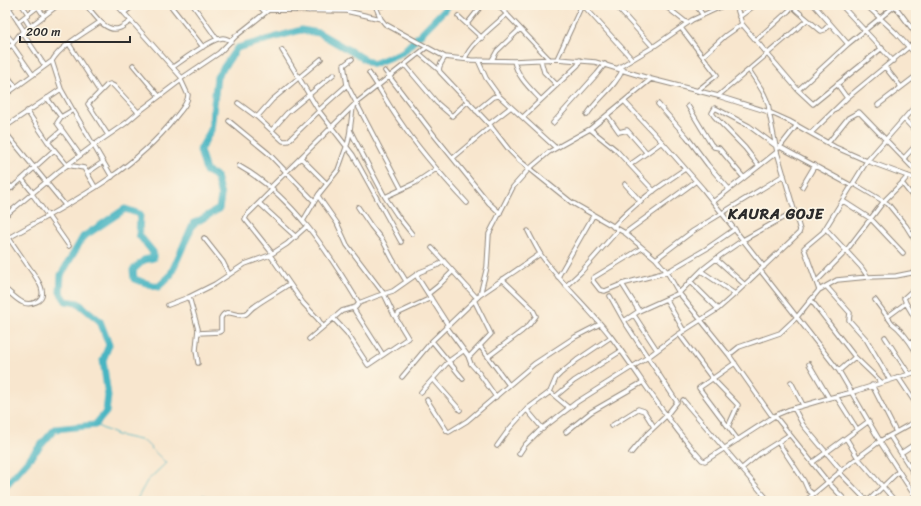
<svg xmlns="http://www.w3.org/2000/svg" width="921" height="506" font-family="Sriracha,sans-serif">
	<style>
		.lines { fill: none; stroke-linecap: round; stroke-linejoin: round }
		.stream { stroke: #48b5c2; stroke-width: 1 }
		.river { stroke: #48b5c2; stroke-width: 7 }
		.street-casing { stroke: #92887c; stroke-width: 5.5 }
		.street { stroke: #fff; stroke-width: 3.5 }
		.labels { text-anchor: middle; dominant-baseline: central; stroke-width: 3.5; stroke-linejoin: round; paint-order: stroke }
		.district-label { font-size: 15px; font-weight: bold; letter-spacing: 1px; fill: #2b2b2b; stroke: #fcf5e5 }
	</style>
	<rect width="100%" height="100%" fill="#fcf5e5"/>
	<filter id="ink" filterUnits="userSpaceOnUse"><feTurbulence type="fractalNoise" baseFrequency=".025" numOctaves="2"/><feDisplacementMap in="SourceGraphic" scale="8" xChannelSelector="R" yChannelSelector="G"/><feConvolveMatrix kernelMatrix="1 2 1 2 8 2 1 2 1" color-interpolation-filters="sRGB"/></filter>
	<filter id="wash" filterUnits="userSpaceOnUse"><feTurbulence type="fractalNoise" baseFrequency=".012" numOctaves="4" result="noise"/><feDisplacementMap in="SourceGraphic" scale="16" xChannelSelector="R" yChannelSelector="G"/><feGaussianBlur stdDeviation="0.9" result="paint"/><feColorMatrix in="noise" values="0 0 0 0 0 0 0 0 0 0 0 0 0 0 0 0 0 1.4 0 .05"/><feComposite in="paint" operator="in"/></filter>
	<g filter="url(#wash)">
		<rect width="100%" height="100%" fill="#f8e6ce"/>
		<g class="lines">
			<path class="stream" d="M95,425L117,435L144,441L166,463L147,481L136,501
				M198,501L203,495L221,501"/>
			<path class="river" d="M5,482L8,483L55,429L95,425L106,412L108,396L103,360L109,345L100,321L78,303L66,301L60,292L61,275L83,237L125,209L140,214L139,235L153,252V258L144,260L133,270L134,279L158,287L170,276L193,224L219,209L221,196L216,176L206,171L200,150L211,130L217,77L237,48L301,30L319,33L373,64L403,52L449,5"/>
		</g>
	</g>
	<g filter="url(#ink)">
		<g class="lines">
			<defs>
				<path id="street" d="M7,5L24,31
					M22,5L28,14
					M86,5C94,14 106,34 120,28C124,26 128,23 131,21
					M117,5L182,78
					M170,5L203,47
					M193,5L217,39
					M258,5L265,12
					M375,5L381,19L385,24L445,57L471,60L514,61L557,59L595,62L651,79L718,96L769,112L789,121L835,147L867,161L916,179
					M393,5H394
					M498,5L550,60
					M583,5L632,59
					M615,5L653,47
					M664,5L687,23
					M696,5L702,14
					M736,5L742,24L798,90L813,104L882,48
					M791,5C801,15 811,22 821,31L824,30L830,24
					M814,5L848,44
					M841,5L893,61
					M866,5L896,33L916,55
					M382,6L383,5
					M895,6L916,34
					M38,7L44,16
					M268,10L346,11L381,19
					M5,11L13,5
					M309,11L317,5
					M124,13L134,5
					M458,16L482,38
					M24,17L30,27
					M739,17L755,5
					M18,22L40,5
					M467,24L482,5
					M681,28L717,75L697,91
					M22,32L45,66
					M5,33L13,42
					M756,40L793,7
					M69,44L100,92
					M12,45L33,75
					M5,49L12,45L19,35L58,5
					M282,50L319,111L353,155L401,242
					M420,54L439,70
					M703,56L725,36L742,24
					M445,57C443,61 437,67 440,72L489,124L510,151L520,161L571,202L625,233L656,259L667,272L679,293L729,355L772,416H774L788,410L829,398L853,392L916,372
					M352,59L344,65L347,85L401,188
					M465,59C469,45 495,25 507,14
					M557,59L582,5
					M478,60L486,78L499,96L556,148
					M492,60L497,51L520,29
					M514,61C518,78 530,88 541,100
					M541,61L544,72L557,85
					M133,65L159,96
					M405,65L437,103L452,116L468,101
					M173,67C183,60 212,38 223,38C226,38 229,40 232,41
					M885,67L901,87
					M618,68L653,47L692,20L725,5
					M385,71L434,135L489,203L500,213
					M5,73L16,87
					M369,73C380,88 388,105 399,120C419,150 443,177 467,203
					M837,84L847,98
					M798,90L848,44L896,5
					M5,95L52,61
					M718,96L807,20
					M47,98L61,117
					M624,101L662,142L703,189L764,267
					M238,103L257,117L283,141H288L319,111
					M658,104L687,137L708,165L729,189
					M878,105L916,76
					M688,106L711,144L714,147L719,148L744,178
					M353,107L350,130L354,138L385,197L397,215L412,234
					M73,110L61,89L52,61C60,46 86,32 100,22
					M319,110L347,85
					M27,111L48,142L67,165L84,168L95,187
					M476,111L493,97L499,96
					M587,115C597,98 615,88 623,69
					M607,115L619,132L627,130L647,153
					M257,117L272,100L321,59
					M523,117L578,65L580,60
					M904,119L916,132
					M229,121L268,153L314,201
					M553,123L597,74L605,64
					M489,124L511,107
					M5,127L61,89
					M590,129L616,150L654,191
					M272,130L287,113L334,74
					M5,132L65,205
					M811,133L847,98L916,41
					M108,135L88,104L107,85L110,84L114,86L138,112
					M48,142L62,130
					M828,143L848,118L859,112L916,171
					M780,147L852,186
					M779,148L797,125
					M80,155L57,123L61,117L73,110L112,177
					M301,158L327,184
					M453,158L491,126
					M904,158L916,145
					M631,164L662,142
					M239,166C293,196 328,252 359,303
					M759,166L745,148L714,116L712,113L715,108L749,126L776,146
					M87,173L103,162
					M22,179L33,193
					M5,181L12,188
					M902,183L916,201
					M625,184L641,202
					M854,184L888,204L906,226L916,242
					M271,187L356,103L427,47
					M802,187L815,165
					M5,193L22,179L54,150
					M32,194L48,216L69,246
					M318,196L337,223L347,245L384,294L394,315L408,338L368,365L347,333L333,318
					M385,197L415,183L436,169
					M843,201L871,219L903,253
					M713,202L777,152
					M259,203L296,237
					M358,207L371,226L383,241L393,260L406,281
					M5,216L58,172L94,145L126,123L140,111L181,80L182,78L219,53L236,36L275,5
					M303,221L319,194L338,170L348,142L350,131
					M613,227C633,204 660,186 685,169
					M826,229L861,267L868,277
					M528,231C532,239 536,247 541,255C562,285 590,309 612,338C642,379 668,422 702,460L705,461L773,417
					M5,232C12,243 19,253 26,263C31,271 53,295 36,302C22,308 16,297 5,289
					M625,233L696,181
					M204,238L223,262L229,274
					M5,240C66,205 130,175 175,118C180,111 188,104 188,95L181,80
					M432,248L477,298
					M642,248L593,278V281L600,290L605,291L622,284L667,272L706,249L735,229
					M272,253L245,219L247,215L273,189
					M270,255L303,303L318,319L323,327
					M656,259L693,231L784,175
					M716,259L745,285
					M760,270L839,371L880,441
					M701,271L735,294
					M416,275L448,325
					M558,277L593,216
					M690,281L718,309
					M816,282L846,251L884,201L902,183L908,176
					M622,284L639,311
					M566,286L581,272L618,230
					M826,286L850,313L849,320L866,339L890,380
					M916,287L904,298L906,303L916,320
					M819,290L804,248L823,232L867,161L916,105
					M428,294L438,286L452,272
					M480,295L540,254
					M610,296L624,321L677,402L666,416L646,435L631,453
					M189,297L198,329L196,350L198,363
					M666,299L684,331
					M811,300L855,357L881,382
					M875,300L892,323C902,330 910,342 916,352
					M168,305L189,297L215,284L245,264L270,255L287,244L307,226
					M353,308L383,355
					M634,315L657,350
					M887,317L906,303
					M396,318L399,313L431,298
					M624,321L639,311L679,293L703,269L721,255L743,240L795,211
					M446,326L468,356L471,364L479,373L496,397
					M198,333L219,332L221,331V318C227,306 237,319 246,314C249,312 251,308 255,306C266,298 278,292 289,284
					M679,334L712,378L738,405L728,427
					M885,337L909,374
					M309,339L342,311L356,307L359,303L377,296L393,291L420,272L438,265L444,261
					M432,341L463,379
					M480,346L509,385
					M729,355L739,347L780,333L797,317L819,290L837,280L868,277L896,276L916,272
					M468,356H470L491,334L474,300
					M489,356L522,331L529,325L536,316L532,308L502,279
					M735,363L699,388L738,440
					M809,364L829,398
					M839,371L855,357
					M402,377L432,341L480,295L487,267L489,234L513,187L529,169L549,152L590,129L651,79
					M898,377L916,404
					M433,379L460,410
					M791,382L803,405
					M872,385L896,432
					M421,392L449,361L463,351
					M550,392L569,408
					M556,396L574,381L621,351
					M836,396L857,429
					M427,400L447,431L449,432L467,421L534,364L575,337L600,324
					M683,400L769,501
					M794,408L803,425L841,470
					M527,410L543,429
					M775,416L827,481L846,501
					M611,426L638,409L644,411L654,427
					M566,432L591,412L643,382
					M890,436L916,477
					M846,438L858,458L895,501
					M778,442L804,481L808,490L813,494
					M880,442L916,498
					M497,446L510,428L527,409L550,392L556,378L560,374L577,360L611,337
					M901,453L916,443
					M519,454L525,445L539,431L577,402L648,357L679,334L718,309L735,294L799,233L800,230L777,152L769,112C770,99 756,81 749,70
					M813,462L869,421
					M741,469L759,454L789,435
					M839,472L867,501
					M805,501L852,462L880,441L916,421
					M868,501L898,472"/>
			</defs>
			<use href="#street" class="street-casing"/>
			<use href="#street" class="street"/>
		</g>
	</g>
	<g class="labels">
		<g class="district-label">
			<text x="776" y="214">KAURA GOJE</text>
		</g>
	</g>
	<rect width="921" height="506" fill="none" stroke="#fcf5e5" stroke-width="20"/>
	<path d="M20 36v6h110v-6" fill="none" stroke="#2b2b2b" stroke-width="2"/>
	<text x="26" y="36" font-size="12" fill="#2b2b2b" stroke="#fcf5e5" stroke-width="3" paint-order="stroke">200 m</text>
</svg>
